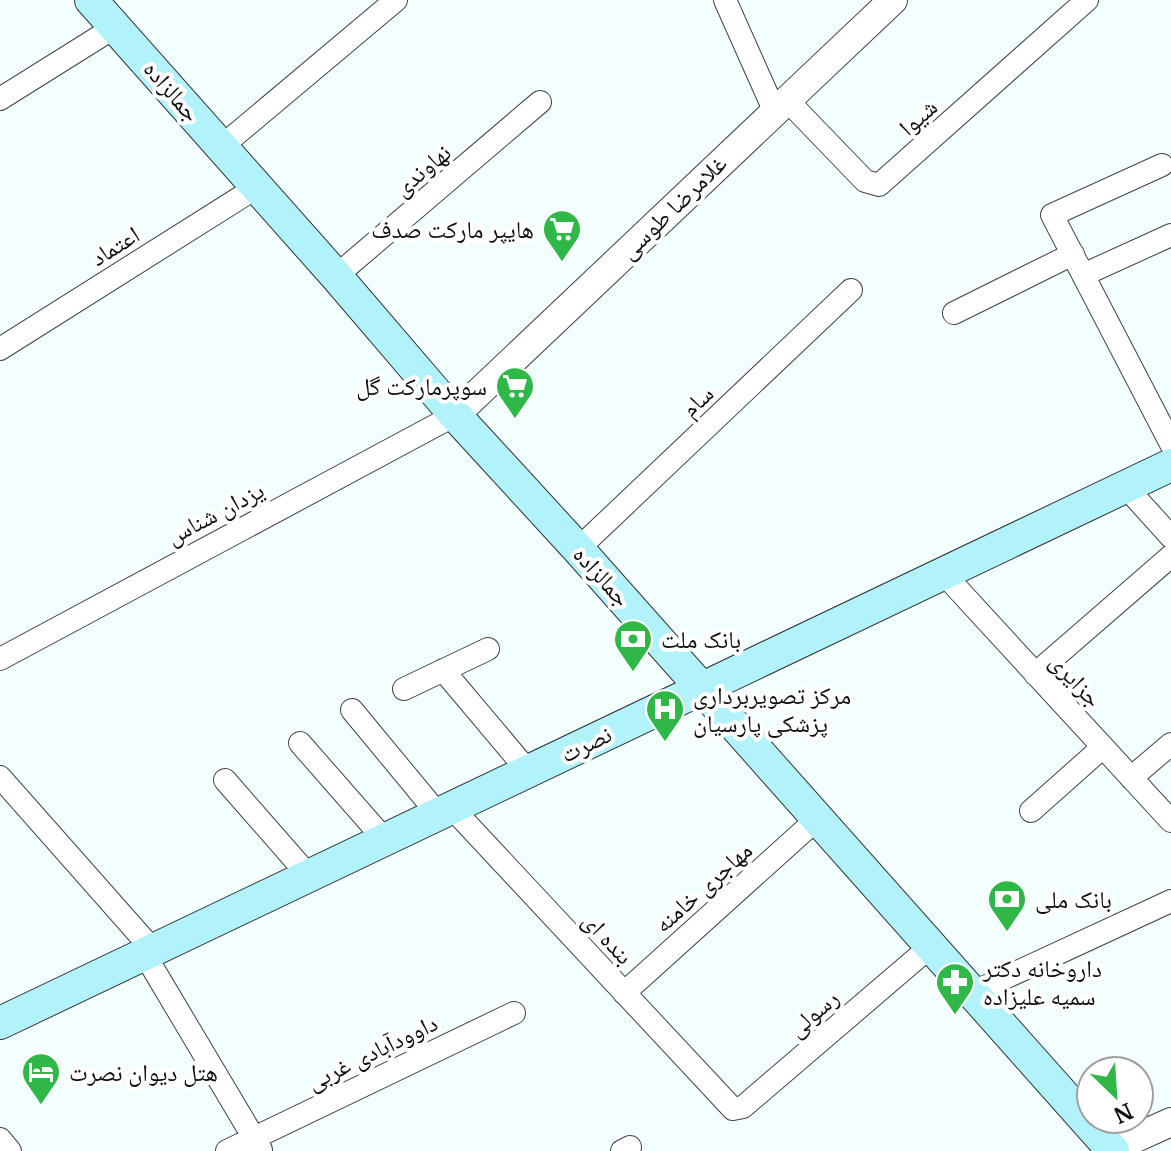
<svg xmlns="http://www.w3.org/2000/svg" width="1171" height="1151" font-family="Merriweather,'Noto Naskh Arabic',serif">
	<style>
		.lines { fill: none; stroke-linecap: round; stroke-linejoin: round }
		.minor-casing { stroke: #424242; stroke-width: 24 }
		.tertiary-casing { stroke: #424242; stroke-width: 30 }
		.secondary-casing { stroke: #313131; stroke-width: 34 }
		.minor { stroke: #fff; stroke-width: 22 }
		.tertiary { stroke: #fff; stroke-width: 28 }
		.secondary { stroke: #b2f2fa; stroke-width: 32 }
		.labels { text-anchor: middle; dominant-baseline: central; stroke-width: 8; stroke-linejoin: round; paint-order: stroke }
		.street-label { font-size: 24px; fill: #0f0f0f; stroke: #fff }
		.poi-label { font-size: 24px; fill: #0f0f0f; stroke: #fff; text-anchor: start }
	</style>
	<rect width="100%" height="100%" fill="#f3fefe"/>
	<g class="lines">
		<defs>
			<path id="minor" d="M725,0L774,110
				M0,99L115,27
				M786,99L865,181L879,185L1087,0
				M221,147L396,0
				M1162,165L1052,215L1171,444
				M1083,275L1171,235
				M336,276L540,102
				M954,313L1073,254
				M0,349L257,187
				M1125,486L1171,537
				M578,549L851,290
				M943,573L1171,821
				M0,659L455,415
				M443,670L528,771
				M1035,674L1171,556
				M404,689L488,649
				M352,710L438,814
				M300,743L385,840
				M0,777L153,950
				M1131,778L1171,744
				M225,780L309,876
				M452,808L733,1109L743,1107L931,946
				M1031,811L1103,747
				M145,955L261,1150
				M624,993L817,819
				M972,993L1171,901
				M0,1139L10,1151
				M227,1151L514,1013
				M622,1151L630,1147"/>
			<path id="tertiary" d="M455,415L893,0
				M1107,1151L1171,1122"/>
			<path id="secondary" d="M91,0L336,276L455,415L578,549L1113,1151
				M0,1023L1171,465"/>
		</defs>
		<use href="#minor" class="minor-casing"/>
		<use href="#tertiary" class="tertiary-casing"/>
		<use href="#secondary" class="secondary-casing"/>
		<use href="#minor" class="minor"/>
		<use href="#tertiary" class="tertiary"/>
		<use href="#secondary" class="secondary"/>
	</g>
	<defs>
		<symbol id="supermarket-pin" viewBox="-11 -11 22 30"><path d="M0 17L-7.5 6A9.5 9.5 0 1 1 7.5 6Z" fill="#2fb847" stroke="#fff"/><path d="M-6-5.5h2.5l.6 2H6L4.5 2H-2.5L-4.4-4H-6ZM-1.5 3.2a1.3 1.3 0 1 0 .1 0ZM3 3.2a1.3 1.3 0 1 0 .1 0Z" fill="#fff"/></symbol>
		<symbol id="bank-pin" viewBox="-11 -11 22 30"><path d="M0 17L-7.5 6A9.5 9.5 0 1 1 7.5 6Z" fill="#2fb847" stroke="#fff"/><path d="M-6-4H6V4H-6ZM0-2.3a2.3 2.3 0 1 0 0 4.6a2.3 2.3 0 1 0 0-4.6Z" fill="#fff"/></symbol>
		<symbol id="hospital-pin" viewBox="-11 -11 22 30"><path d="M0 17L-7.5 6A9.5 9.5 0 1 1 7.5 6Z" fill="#2fb847" stroke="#fff"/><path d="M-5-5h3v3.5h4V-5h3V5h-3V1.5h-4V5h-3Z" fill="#fff"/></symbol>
		<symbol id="pharmacy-pin" viewBox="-11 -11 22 30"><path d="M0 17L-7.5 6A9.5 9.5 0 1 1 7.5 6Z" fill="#2fb847" stroke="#fff"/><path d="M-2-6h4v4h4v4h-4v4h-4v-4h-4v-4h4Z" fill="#fff"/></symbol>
		<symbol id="hotel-pin" viewBox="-11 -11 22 30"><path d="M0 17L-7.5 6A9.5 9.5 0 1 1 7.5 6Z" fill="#2fb847" stroke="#fff"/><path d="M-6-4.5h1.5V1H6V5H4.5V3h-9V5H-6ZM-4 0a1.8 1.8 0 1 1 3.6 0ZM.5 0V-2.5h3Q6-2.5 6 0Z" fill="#fff"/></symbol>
	</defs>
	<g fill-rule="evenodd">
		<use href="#supermarket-pin" x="540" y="207" width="44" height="60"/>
		<use href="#supermarket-pin" x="493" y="364" width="44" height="60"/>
		<use href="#bank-pin" x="611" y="617" width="44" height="60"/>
		<use href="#hospital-pin" x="643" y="687" width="44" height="60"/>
		<use href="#bank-pin" x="985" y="877" width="44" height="60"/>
		<use href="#pharmacy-pin" x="933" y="960" width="44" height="60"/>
		<use href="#hotel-pin" x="19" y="1050" width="44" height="60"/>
	</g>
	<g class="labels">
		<g class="street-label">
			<text transform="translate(172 91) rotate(49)">جمالزاده</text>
			<text transform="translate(918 117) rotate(-42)">شیوا</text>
			<text transform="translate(422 170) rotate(-40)">نهاوندی</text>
			<text transform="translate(673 207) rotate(-44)">غلامرضا طوسی</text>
			<text transform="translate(115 246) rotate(-32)">اعتماد</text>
			<text transform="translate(697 401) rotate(-44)">سام</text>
			<text transform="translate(215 513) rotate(-28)">یزدان شناس</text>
			<text transform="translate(602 576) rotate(48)">جمالزاده</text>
			<text transform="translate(1076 680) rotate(47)">جزایری</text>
			<text transform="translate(586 744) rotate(-26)">نصرت</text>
			<text transform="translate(703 887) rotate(-42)">مهاجری خامنه</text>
			<text transform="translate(608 938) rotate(47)">بنده ای</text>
			<text transform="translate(813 1013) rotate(-41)">رسولی</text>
			<text transform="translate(372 1052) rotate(-26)">داوودآبادی غربی</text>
		</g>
		<g class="poi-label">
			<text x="534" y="229" text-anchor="end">هايپر ماركت صدف</text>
			<text x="487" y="386" text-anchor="end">سوپرمارکت گل</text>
			<text x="661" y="639">بانک ملت</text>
			<text x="693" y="695">مرکز تصویربرداری<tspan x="693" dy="28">پزشکی پارسیان</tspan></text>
			<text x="1035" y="899">بانک ملی</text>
			<text x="983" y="968">داروخانه دکتر<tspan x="983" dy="28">سمیه علیزاده</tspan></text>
			<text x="69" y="1072">هتل دیوان نصرت</text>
		</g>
	</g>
	<g transform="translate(1115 1095) rotate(155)"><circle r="38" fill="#ffffff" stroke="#9f9f9f" stroke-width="2"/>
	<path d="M0-6L14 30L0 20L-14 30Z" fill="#2fb847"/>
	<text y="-12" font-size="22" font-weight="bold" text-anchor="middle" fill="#0f0f0f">N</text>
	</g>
</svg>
